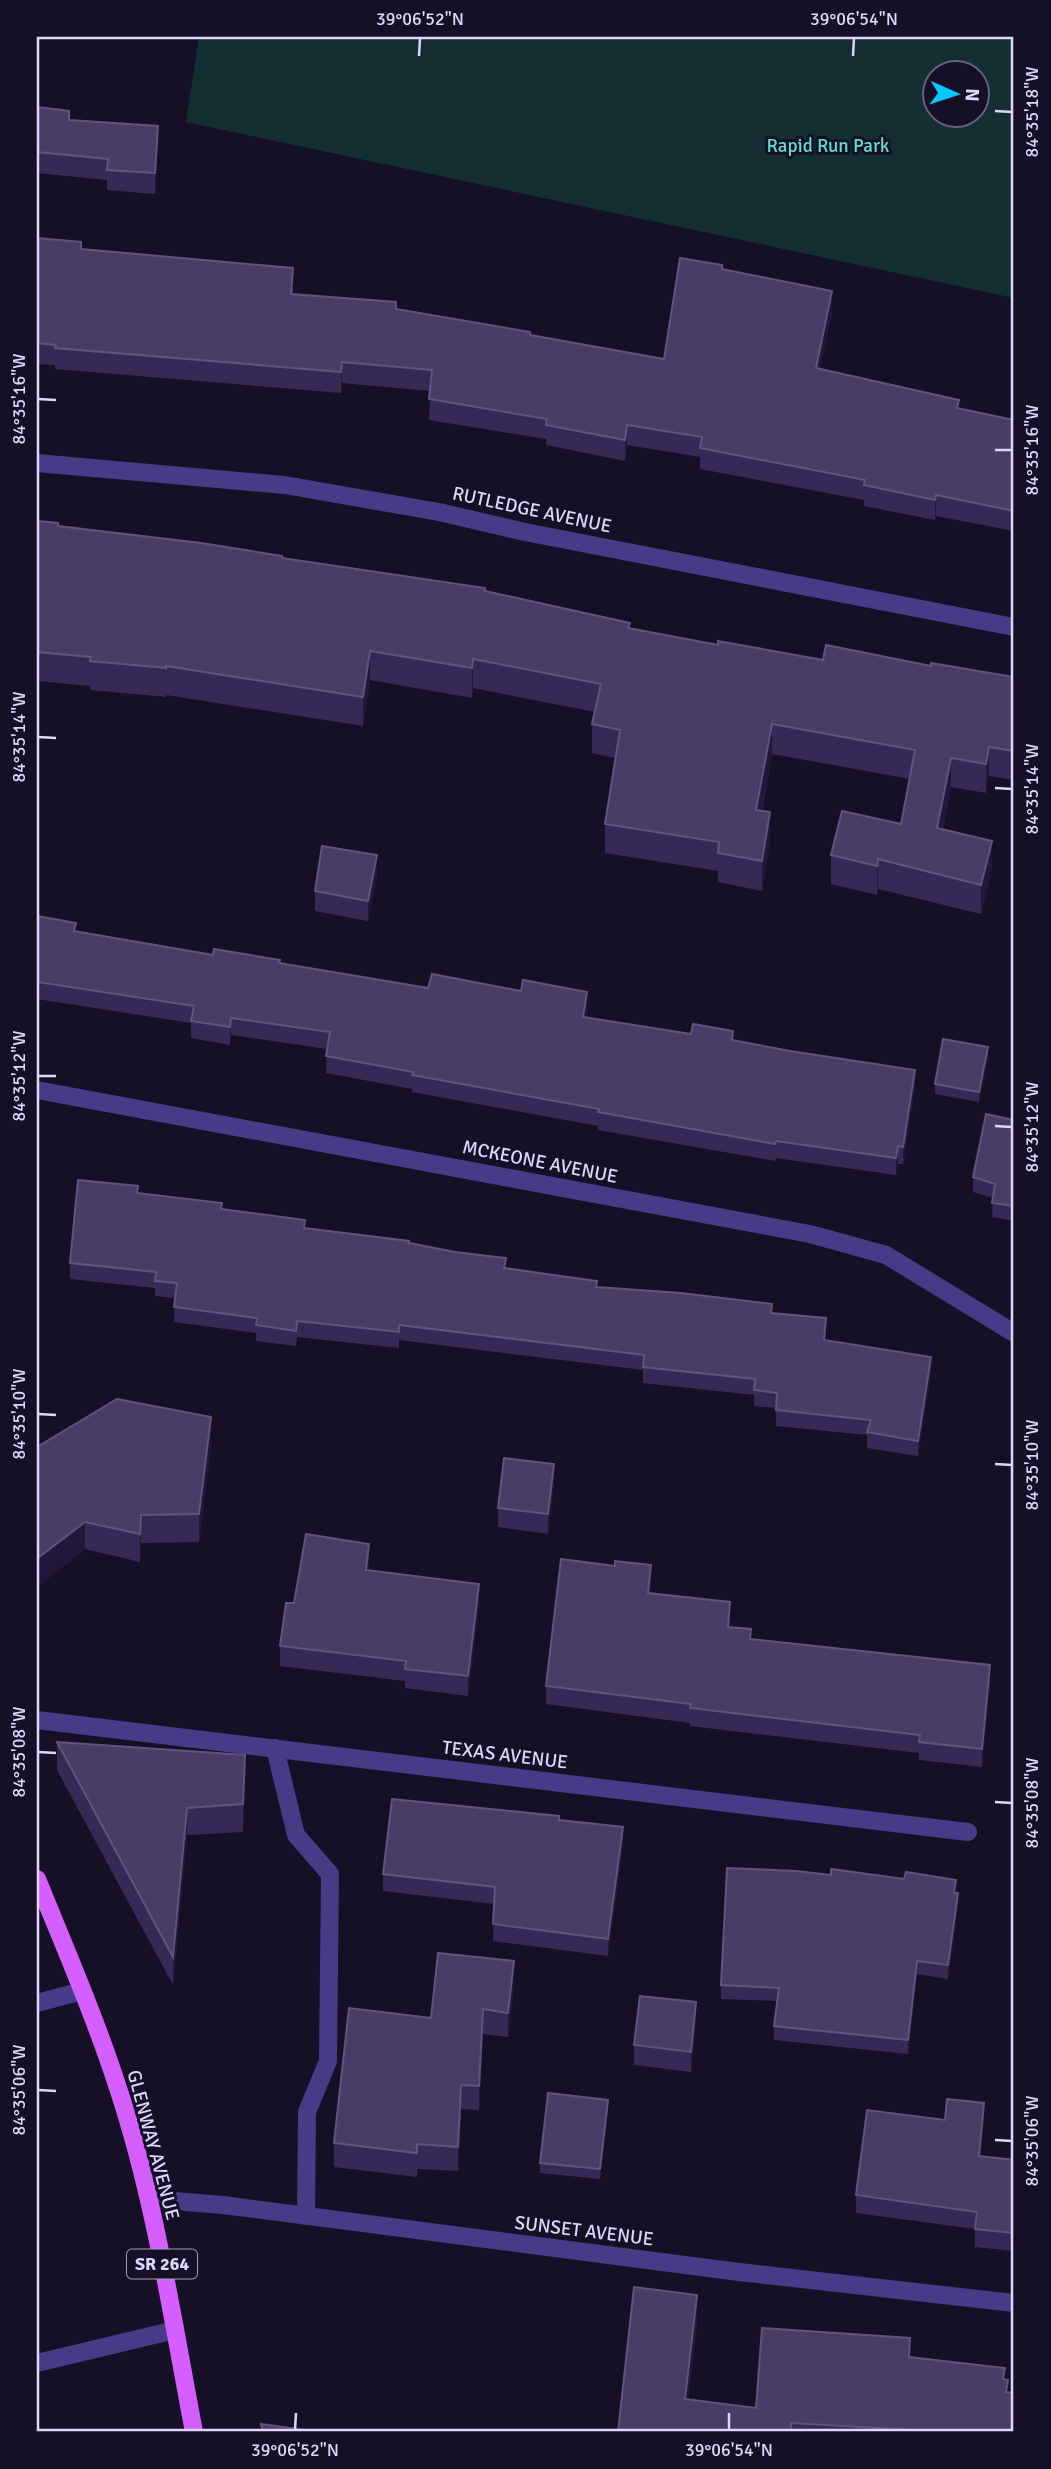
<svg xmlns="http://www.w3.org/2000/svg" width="1051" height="2469" font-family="Signika,sans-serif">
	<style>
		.green { fill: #132f31; fill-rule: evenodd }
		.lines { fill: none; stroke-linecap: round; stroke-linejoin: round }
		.lane { stroke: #463b86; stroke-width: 18 }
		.street { stroke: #463b86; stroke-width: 18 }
		.primary { stroke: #d55efe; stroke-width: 18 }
		.wall { fill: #372955 }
		.shaded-wall { fill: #22173b }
		.building { fill: #493c67; stroke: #60547f; stroke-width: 2 }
		.ticks { fill: none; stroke: #dfd6ff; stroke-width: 2.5 }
		.labels { text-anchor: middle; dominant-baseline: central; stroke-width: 6; stroke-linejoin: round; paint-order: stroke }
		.shield { fill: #161027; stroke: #a39bbe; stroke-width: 2 }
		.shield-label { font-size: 18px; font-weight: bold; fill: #dfd6ff }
		.park-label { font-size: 19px; fill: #61dfce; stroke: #161027 }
		.street-label { font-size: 19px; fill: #dfd6ff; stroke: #161027 }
		.neatline { fill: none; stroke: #dfd6ff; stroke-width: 2.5 }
		.ticks-label { font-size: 18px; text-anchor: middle; fill: #dfd6ff }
	</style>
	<rect width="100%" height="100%" fill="#161027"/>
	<path class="green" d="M199,37H1014V298L186,122ZM936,74H978V116H936Z"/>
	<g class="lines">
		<path class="lane" d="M275,1748L296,1835L330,1874L328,2061L307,2112L306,2216
			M37,2363L175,2330"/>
		<path class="street" d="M37,463L285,485L439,512L525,532L1014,627
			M37,1090L810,1234L886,1255L1014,1333
			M37,1720L968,1832
			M37,2003L82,1991
			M149,2199L223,2205L739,2272L1014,2303"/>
		<path class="primary" d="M37,1879C65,1948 95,2017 118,2088C155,2200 172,2317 194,2432"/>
	</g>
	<path class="wall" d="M37,107L69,120L158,146L155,194L107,190V180L37,173Z
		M37,238L81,249L293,288V294L396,309L664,359L722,269L832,312L820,369L959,409L1014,420V531L936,516L935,520L864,506V500L700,469V457L627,445L625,461L546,445V439L429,420L430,391L342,383L341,393L55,369V365L37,364Z
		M37,521L58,526L282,558L485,592L630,629L718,645L823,660L931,666L1014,677V780L989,776L986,793L951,787L943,829L992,870L981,914L878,889L877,895L831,884V855L901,824L910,779L772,754L762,811L770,842L762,891L718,882V871L605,853V824L615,758L592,753V724L595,712L473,688L472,698L370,680L363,726L166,695V697L90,690V686L37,681Z
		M377,875L368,921L315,911V891Z
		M37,916L76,931L213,955L280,964L428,988L587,1009L586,1018L733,1040L915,1087L903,1164H898L896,1175L776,1158L775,1161L598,1130V1126L412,1092V1089L326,1073L327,1049L231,1035L230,1045L191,1038V1023L37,999Z
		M988,1057L979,1102L935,1094V1084Z
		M1014,1120V1221L992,1217L993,1198L973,1192V1177Z
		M138,1193L222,1209L305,1229L409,1243L506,1268L597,1287L772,1313L826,1333L825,1341L931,1372L918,1456L867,1448V1435L776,1426V1408L754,1406V1395L643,1383V1370L399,1340V1348L297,1337L296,1346L256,1341V1333L174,1322L175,1298L155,1296V1288L70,1279V1263Z
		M211,1445L199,1542L141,1543L140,1562L85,1549L38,1586L37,1584V1447Z
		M554,1483L548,1534L498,1527V1508Z
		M369,1564V1571L479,1604L468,1696L405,1688V1681L280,1666V1646L294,1603Z
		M651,1583L650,1593L730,1621L729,1627L751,1639L990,1683L982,1767L919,1760V1753L690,1726V1723L546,1704V1686Z
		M57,1742L245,1783L243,1832L187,1835L173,1985L57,1770Z
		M559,1820L623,1844L608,1956L493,1941L494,1904L383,1891V1874Z
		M956,1893L958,1906L948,1979L917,1974L908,2054L774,2040V2026L777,2001L721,1999V1985Z
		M514,1986L508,2037L483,2034L479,2110L461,2109L458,2171L417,2169V2177L334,2167V2143L431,2018Z
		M696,2022L691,2072L634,2065V2045Z
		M608,2110L600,2179L540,2173V2163Z
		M945,2120H984L980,2156L1014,2160V2251L975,2247V2229L856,2213V2195Z
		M697,2324L688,2399L756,2408L910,2357L1005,2379L1014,2432H618Z"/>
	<path class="shaded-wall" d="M158,126V146L155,194V173Z
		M832,291V312L816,389V368Z
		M342,362V383L341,393V372Z
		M627,425V445L625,461V440Z
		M936,495V516L935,520V500Z
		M370,651V680L363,726V697Z
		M473,659V688L472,698V668Z
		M772,724V754L756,839V810Z
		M989,747V776L986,793V764Z
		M951,758V787L937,858V828Z
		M770,812V842L762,891V861Z
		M992,841V870L981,914V885Z
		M377,855V875L368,921V901Z
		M878,859V889L877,895V866Z
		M587,992V1009L583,1035V1017Z
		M231,1018V1035L230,1045V1027Z
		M988,1047V1057L979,1102V1092Z
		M915,1070V1087L903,1164V1147Z
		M898,1146V1164L896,1175V1158Z
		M931,1357V1372L918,1456V1441Z
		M211,1417V1445L199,1542V1514Z
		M554,1464V1483L548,1534V1514Z
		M141,1515V1543L140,1562V1534Z
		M85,1522V1549L38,1586V1558Z
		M369,1544V1564L366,1590V1570Z
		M651,1565V1583L648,1611V1593Z
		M479,1584V1604L468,1696V1676Z
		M990,1665V1683L982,1767V1749Z
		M245,1755V1783L243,1832V1804Z
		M187,1808V1835L173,1985V1957Z
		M623,1827V1844L608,1956V1939Z
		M958,1893V1906L948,1979V1965Z
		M514,1961V1986L508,2037V2013Z
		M917,1961V1974L908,2054V2040Z
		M696,2002V2022L691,2072V2052Z
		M483,2009V2034L479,2110V2086Z
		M461,2085V2109L458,2171V2147Z
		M608,2100V2110L600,2179V2169Z
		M984,2103V2120L979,2174V2156Z
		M697,2295V2324L685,2428V2399Z"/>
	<path class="building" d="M37,107L69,111V120L158,126L155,173L107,170L108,159L37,152Z
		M37,238L81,242V249L293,268L291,294L396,302V309L530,332V335L664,359L680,258L722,265V269L832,291L816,368L959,400L957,408L1014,420V511L936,495L935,500L864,485L865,480L700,448L702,437L627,425L625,440L546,425L547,419L429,399L432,370L342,362L341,372L55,348L56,345L37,343Z
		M37,521L58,523V526L201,543L282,556V558L485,588V591L630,623L628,628L718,645V641L823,660L826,645L931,666V663L1014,677V751L989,747L986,764L951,758L937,828L992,841L981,885L878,859L877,866L831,855L842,811L901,824L915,750L772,724L756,810L770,812L762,861L718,853L719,842L605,824L620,730L592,724L601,684L473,659L472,668L370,651L363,697L166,666V668L90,661L91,657L37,652Z
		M322,846L377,855L368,901L315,891Z
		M37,916L76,923L74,931L213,955L214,949L280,960L279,963L428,988L432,974L521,991L523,980L587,992L583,1017L691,1034L693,1024L733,1031L732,1040L790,1051L915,1070L903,1147L898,1146L896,1158L776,1141L775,1144L598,1112L599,1109L412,1075L413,1072L326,1056L330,1032L231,1018L230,1027L191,1021L194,1006L37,982Z
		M943,1039L988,1047L979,1092L935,1084Z
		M986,1114L1014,1120V1206L992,1203L995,1184L973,1177Z
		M78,1180L138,1186L137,1193L222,1203L221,1209L305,1220L304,1228L409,1241V1243L455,1252L506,1258L504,1268L597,1281L596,1287L681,1293L772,1304L771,1313L826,1318L824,1340L931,1357L918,1441L867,1432L871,1420L776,1410L777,1393L754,1390L755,1379L643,1367L644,1355L399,1325V1332L297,1321L296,1331L256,1325L257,1318L174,1307L177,1283L155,1281L156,1272L70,1263Z
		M117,1399L211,1417L199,1514L141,1515L140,1534L85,1522L38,1558L37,1556V1447Z
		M504,1458L554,1464L548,1514L498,1508Z
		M306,1534L369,1544L366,1570L479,1584L468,1676L405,1669L406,1661L280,1646L286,1603H294Z
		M561,1559L615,1566V1561L651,1565L648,1593L730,1602L728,1627L751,1629L750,1639L990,1665L982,1749L919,1742L920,1735L690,1708L691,1704L546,1686Z
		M57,1742L245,1755L243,1804L187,1808L173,1957Z
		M392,1799L559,1816V1820L623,1827L608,1939L493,1924L495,1887L383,1874Z
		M727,1868L796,1871L831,1875V1869L904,1879L906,1872L956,1880L954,1893H958L948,1965L917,1961L908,2040L774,2026L779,1988L721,1985Z
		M438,1953L514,1961L508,2013L483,2009L479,2086L461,2085L458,2147L417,2144V2153L334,2143L349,2008L431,2018Z
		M640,1996L696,2002L691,2052L634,2045Z
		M548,2093L608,2100L600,2169L540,2163Z
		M947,2099L984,2103L979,2156L1014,2160V2233L975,2229L977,2212L856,2195L867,2110L945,2120Z
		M634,2287L697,2295L685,2399L756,2408L762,2328L910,2338L909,2357L1005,2368L1003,2379L1008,2380L1006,2392L1014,2393V2432H947L791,2423V2432H618Z
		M261,2424L320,2432H263Z"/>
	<path class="ticks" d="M419,56L420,38M853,56L854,38M995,111L1012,112M38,399L56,400M995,450H1012M38,737L56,738M995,788L1012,789M38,1076H56M995,1126L1012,1127M38,1414L56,1415M995,1464L1012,1465M38,1752L56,1753M995,1802L1012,1803M38,2090L56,2091M995,2140L1012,2141M295,2430L296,2413M729,2430V2413"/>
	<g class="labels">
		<rect class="shield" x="127" y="2249.5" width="70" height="29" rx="5"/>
		<g class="shield-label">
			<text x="162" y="2264">SR 264</text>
		</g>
		<g class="park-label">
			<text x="828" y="146">Rapid Run Park</text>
		</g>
		<g class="street-label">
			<text transform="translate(532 510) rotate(12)">RUTLEDGE AVENUE</text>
			<text transform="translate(540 1162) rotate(11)">MCKEONE AVENUE</text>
			<text transform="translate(505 1755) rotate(7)">TEXAS AVENUE</text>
			<text transform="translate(153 2145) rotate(75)">GLENWAY AVENUE</text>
			<text transform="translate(584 2231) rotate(7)">SUNSET AVENUE</text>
		</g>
	</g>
	<rect width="1051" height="2469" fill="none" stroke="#161027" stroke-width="77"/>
	<g transform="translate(956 94) rotate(93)"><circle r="33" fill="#161027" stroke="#665f7d" stroke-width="2"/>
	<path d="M0-5L12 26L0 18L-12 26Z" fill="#03c8fd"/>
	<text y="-10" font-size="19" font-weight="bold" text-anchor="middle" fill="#dfd6ff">N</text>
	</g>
	<rect x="38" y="38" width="974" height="2392" class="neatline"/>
	<g class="ticks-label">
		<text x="420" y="25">39°06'52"N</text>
		<text x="854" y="25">39°06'54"N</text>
		<text transform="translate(1032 112) rotate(-90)" y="6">84°35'18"W</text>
		<text transform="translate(19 399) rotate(-90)" y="6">84°35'16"W</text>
		<text transform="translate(1032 450) rotate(-90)" y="6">84°35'16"W</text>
		<text transform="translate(19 737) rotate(-90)" y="6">84°35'14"W</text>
		<text transform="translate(1032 789) rotate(-90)" y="6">84°35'14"W</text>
		<text transform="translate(19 1076) rotate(-90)" y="6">84°35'12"W</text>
		<text transform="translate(1032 1127) rotate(-90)" y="6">84°35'12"W</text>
		<text transform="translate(19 1414) rotate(-90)" y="6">84°35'10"W</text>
		<text transform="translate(1032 1465) rotate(-90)" y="6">84°35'10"W</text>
		<text transform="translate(19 1752) rotate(-90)" y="6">84°35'08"W</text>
		<text transform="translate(1032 1803) rotate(-90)" y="6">84°35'08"W</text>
		<text transform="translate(19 2090) rotate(-90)" y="6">84°35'06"W</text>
		<text transform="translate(1032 2141) rotate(-90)" y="6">84°35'06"W</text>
		<text x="295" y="2456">39°06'52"N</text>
		<text x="729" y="2456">39°06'54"N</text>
	</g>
</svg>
